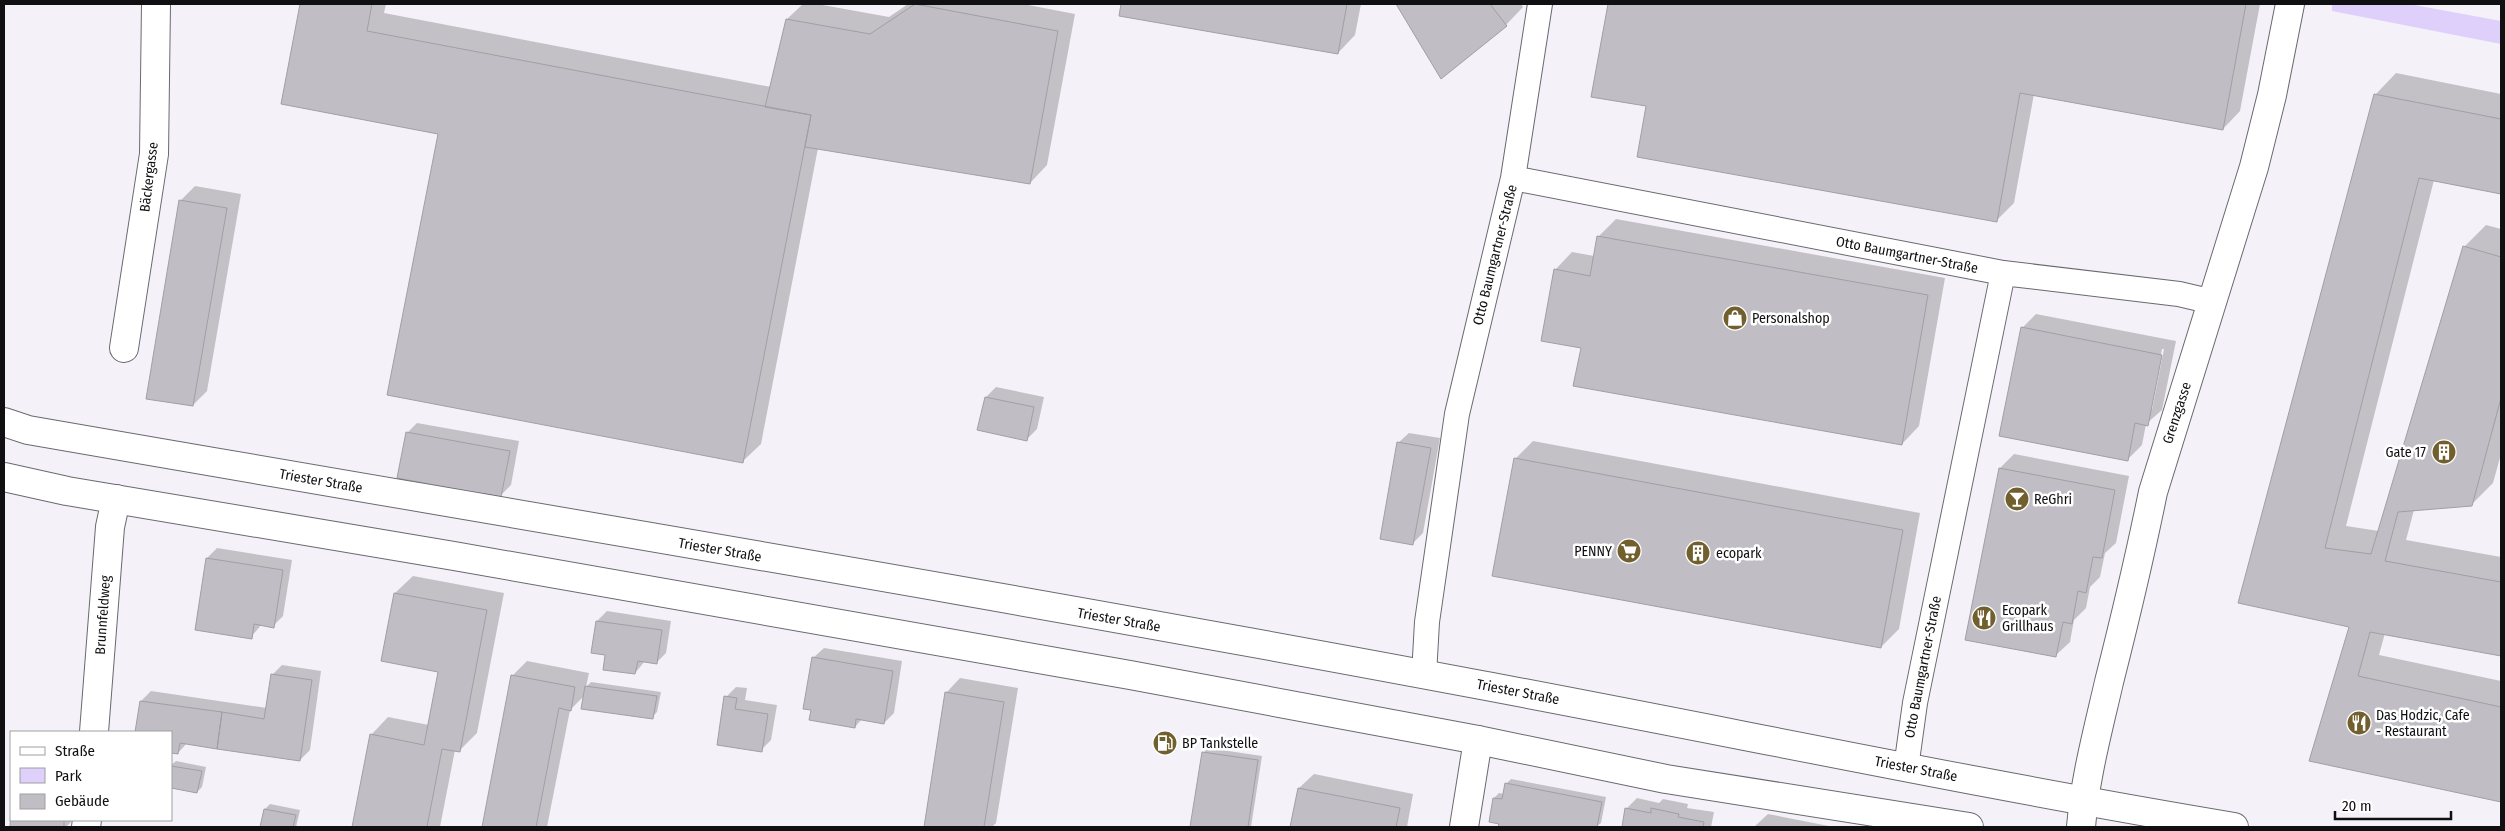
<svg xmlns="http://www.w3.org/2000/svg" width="2505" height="831" font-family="'Fira Sans Condensed',sans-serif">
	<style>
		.green { fill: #ded0fb }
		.shadow { fill: #0003; fill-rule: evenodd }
		.building { fill: #c0bec4; stroke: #a19fa5 }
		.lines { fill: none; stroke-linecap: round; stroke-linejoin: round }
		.service-casing { stroke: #6b696f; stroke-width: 26 }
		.minor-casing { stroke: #6b696f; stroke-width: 30 }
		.primary-casing { stroke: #6b696f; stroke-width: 30 }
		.service { stroke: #fff; stroke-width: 24 }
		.minor { stroke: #fff; stroke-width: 28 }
		.primary { stroke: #fff; stroke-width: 28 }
		.labels { text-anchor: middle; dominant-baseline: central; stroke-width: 5; stroke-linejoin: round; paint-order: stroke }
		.street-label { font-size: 14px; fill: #100f11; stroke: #fff }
		.poi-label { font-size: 14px; fill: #100f11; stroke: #fff; text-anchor: start }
	</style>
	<rect width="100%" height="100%" fill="#f4f2f8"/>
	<path class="green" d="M2332,4H2409L2501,21V44L2332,11Z"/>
	<path class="shadow" d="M301,4H386L384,13L771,87L787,19L803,4H817L889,17L908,4H1023L1075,14L1047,165L1030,183L818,148L761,444L743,461L439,133L282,103Z
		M1122,4H1361L1355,35L1338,53L1120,15Z
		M1397,4H1521L1523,7L1506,25L1442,77Z
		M1609,4H2260L2240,111L2223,129L2034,94L2014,203L1996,221L1648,105L1592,96Z
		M2396,73L2501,94V193L2434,180L2346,526L2379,531L2464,247L2486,225L2501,229V454L2493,483L2471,505L2414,510L2406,540L2501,557V655L2385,633L2379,655L2501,681V800L2311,760L2350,626L2239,602L2375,95Z
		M195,186L241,194L207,391L193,405L180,201Z
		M1616,219L1945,278L1919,426L1902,444L1582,347L1555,270L1572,252L1594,256L1598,237Z
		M2036,314L2176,341L2162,410L2146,424L2142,445L2128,459L2022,328ZM2162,349H2164L2152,410H2150Z
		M996,387L1044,397L1037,429L1027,439L986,397Z
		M417,423L519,441L511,485L501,495L407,433Z
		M1409,433L1440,438L1423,533L1413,543L1398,443Z
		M1533,441L1920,513L1899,629L1881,647L1515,459Z
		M2014,454L2129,476L2116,543L2105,553L2100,577L2090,587L2086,608L2074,620L2070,642L2055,656L2000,468Z
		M217,548L292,560L283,616L273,626L262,624L251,637L207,558Z
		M413,576L504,593L477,733L459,751L455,750L440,827H353L371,735L388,717L429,725L439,671L395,593Z
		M607,611L671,621L666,653L656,663L645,661L635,673L607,654L597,621Z
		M824,648L902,661L894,713L884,723L862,719L855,727L813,658Z
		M527,661L589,673L586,687L591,682L661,692L657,712L652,717L585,695L570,710L547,827H484L513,675Z
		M282,665L321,671L310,750L300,760L187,743L178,753L171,732H136L141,701L151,691L267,708L272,675Z
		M960,678L1018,688L996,823L992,827H925L946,693Z
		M736,687L747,688L745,700L777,705L771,740L761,750L726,697Z
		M1208,748L1262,756L1251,827H1192L1203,753Z
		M176,761L206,767L202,787L197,792L171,787V765Z
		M1314,774L1413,794L1407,827H1291L1299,788Z
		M1511,779L1606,797L1601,823L1596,827H1499L1494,798L1499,793L1504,794L1506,784Z
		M1637,798L1659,803L1663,799L1688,804L1687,808L1714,812L1711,827H1623L1626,809Z
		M270,804L300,810L296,827H262L265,809Z
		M1768,814L1834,827H1754Z
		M11,820H73L66,827L11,826Z"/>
	<path class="building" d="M300,4H372L367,31L811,115L743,463L387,395L438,134L281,104Z
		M915,4L1058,31L1030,184L805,147L811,115L765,107L786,19L870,34Z
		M1121,4H1347L1338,54L1119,16Z
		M1396,4H1490L1507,26L1441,79Z
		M1608,4H2246L2223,130L2020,93L1997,222L1637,157L1646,106L1591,97Z
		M2374,94L2501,119V194L2419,178L2325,548L2371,554L2463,246L2501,257V398L2472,506L2398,512L2385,561L2501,582V656L2370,632L2358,676L2501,707V802L2309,761L2349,627L2238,603Z
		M179,200L227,208L193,406L146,399Z
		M1597,236L1928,295L1902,445L1573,386L1581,348L1541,341L1554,269L1590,276Z
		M2021,327L2162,355L2148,426L2135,423L2128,461L1999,436Z
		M985,397L1034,407L1027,441L977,430Z
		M406,432L510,451L501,497L397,478Z
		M1397,442L1431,448L1413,545L1380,539Z
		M1514,458L1903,530L1881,648L1492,576Z
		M1999,468L2115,490L2102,558L2093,557L2086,593L2078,591L2072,624L2063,622L2056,657L1965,640Z
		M206,558L283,570L274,628L254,624L252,639L195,630Z
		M394,593L487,610L460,752L442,749L427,827H352L370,734L424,745L438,672L381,661Z
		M596,621L662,630L657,664L638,661L635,674L603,670L605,655L591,653Z
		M812,657L893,671L884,724L856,719L855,728L809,720L811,710L803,709Z
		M271,674L312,680L300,761L217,749L222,712L264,719Z
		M511,675L575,687L571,711L559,708L536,827H482Z
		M585,686L657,696L653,719L581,709Z
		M945,692L1004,702L984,827H924Z
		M724,696L737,698L735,709L768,714L762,752L717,745Z
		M140,701L222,712L217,749L180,743L178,754L171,753V732H135Z
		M1202,752L1258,760L1248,827H1190Z
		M171,766L202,771L197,793L171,788Z
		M1505,783L1602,802L1597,827H1498L1499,824L1489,822L1493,798L1502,799Z
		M1298,788L1400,808L1396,827H1290Z
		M11,807V820H64V827H10Z
		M1625,808L1651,813V808L1679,814L1678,817L1704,822L1703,827H1622Z
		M264,809L296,815L293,827H260Z"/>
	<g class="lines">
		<defs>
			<path id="service" d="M1513,178L1540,4
				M1424,675L1427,622L1457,414L1513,178L2003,273L2179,294L2213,302
				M1906,768L1915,703L2003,273"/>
			<path id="minor" d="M124,348L154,154L156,4
				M94,732L110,527L116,499
				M86,827L87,820
				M1464,827L1478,740
				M2081,827C2085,778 2098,730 2109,682C2125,619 2140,556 2153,492L2254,167L2272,95L2290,4"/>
			<path id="primary" d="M4,422L28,430C512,514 998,594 1481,685C1732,732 1982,785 2234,827
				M4,477L67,491L454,556L1130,675L1478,740L1666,779L1969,827"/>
		</defs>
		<use href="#service" class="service-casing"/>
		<use href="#minor" class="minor-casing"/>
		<use href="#primary" class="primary-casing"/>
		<use href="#service" class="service"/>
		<use href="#minor" class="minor"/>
		<use href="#primary" class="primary"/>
	</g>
	<defs>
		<symbol id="shop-disc" viewBox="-11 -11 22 22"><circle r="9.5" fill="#715f2e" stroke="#fff"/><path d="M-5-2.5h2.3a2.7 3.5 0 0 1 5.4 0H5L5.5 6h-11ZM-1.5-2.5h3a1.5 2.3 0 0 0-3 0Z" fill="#fff"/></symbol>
		<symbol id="building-disc" viewBox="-11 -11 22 22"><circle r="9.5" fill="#715f2e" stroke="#fff"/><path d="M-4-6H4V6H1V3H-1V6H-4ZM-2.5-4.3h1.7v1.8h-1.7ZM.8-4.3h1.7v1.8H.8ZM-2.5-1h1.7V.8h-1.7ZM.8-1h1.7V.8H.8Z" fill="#fff"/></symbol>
		<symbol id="bar-disc" viewBox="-11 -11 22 22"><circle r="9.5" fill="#715f2e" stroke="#fff"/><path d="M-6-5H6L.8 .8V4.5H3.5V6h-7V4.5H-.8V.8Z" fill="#fff"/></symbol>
		<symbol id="supermarket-disc" viewBox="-11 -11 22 22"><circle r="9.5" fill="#715f2e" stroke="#fff"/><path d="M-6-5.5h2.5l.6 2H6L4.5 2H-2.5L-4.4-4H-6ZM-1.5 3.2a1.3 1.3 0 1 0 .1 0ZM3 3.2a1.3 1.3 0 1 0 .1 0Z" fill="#fff"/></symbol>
		<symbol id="restaurant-disc" viewBox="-11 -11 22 22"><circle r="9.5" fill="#715f2e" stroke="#fff"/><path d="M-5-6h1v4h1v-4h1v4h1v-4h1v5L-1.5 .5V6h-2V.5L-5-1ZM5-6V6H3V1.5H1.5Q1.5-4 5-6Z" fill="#fff"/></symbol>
		<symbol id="fuel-disc" viewBox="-11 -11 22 22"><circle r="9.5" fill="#715f2e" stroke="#fff"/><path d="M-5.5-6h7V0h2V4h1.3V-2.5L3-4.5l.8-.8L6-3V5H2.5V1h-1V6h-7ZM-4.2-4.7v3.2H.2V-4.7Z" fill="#fff"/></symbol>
	</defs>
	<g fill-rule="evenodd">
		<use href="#shop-disc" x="1721" y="304" width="28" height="28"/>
		<use href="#building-disc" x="2430" y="438" width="28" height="28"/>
		<use href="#bar-disc" x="2003" y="485" width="28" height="28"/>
		<use href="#supermarket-disc" x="1615" y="537" width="28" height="28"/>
		<use href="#building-disc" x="1684" y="539" width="28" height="28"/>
		<use href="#restaurant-disc" x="1970" y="604" width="28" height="28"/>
		<use href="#restaurant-disc" x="2345" y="709" width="28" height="28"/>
		<use href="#fuel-disc" x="1151" y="729" width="28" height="28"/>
	</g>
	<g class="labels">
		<g class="street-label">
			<text transform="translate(149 177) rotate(-83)">Bäckergasse</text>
			<text transform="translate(1495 255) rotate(-76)">Otto Baumgartner-Straße</text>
			<text transform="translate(1907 255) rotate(11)">Otto Baumgartner-Straße</text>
			<text transform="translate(2177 413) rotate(-72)">Grenzgasse</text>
			<text transform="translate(321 481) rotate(10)">Triester Straße</text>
			<text transform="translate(720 550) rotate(10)">Triester Straße</text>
			<text transform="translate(103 615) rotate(-86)">Brunnfeldweg</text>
			<text transform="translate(1119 620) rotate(10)">Triester Straße</text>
			<text transform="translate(1923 667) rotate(-79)">Otto Baumgartner-Straße</text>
			<text transform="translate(1518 692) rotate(11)">Triester Straße</text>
			<text transform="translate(1916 769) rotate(11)">Triester Straße</text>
		</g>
		<g class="poi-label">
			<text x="1752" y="318">Personalshop</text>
			<text x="2426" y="452" text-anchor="end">Gate 17</text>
			<text x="2034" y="499">ReGhri</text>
			<text x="1612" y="551" text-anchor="end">PENNY</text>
			<text x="1716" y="553">ecopark</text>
			<text x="2002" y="610">Ecopark<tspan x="2002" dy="16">Grillhaus</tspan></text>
			<text x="2376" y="715">Das Hodzic, Cafe<tspan x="2376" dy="16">- Restaurant</tspan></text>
			<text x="1182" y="743">BP Tankstelle</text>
		</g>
	</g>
	<rect width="2505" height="831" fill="none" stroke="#100f11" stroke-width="10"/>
	<rect x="10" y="731" width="162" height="90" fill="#ffffff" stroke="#9f9fa0"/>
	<rect x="20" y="747" width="25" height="8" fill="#ffffff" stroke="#9f9fa0"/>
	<text x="55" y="756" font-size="15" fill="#100f11">Straße</text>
	<rect x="20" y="768" width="25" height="15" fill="#ded0fb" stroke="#9f9fa0"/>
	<text x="55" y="781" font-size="15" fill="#100f11">Park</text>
	<rect x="20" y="794" width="25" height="15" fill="#c0bec4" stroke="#9f9fa0"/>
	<text x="55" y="806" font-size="15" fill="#100f11">Gebäude</text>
	<path d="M2335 811v8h116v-8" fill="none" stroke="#100f11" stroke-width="2.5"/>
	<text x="2342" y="811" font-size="15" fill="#100f11" stroke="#ffffff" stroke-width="4" paint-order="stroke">20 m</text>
</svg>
